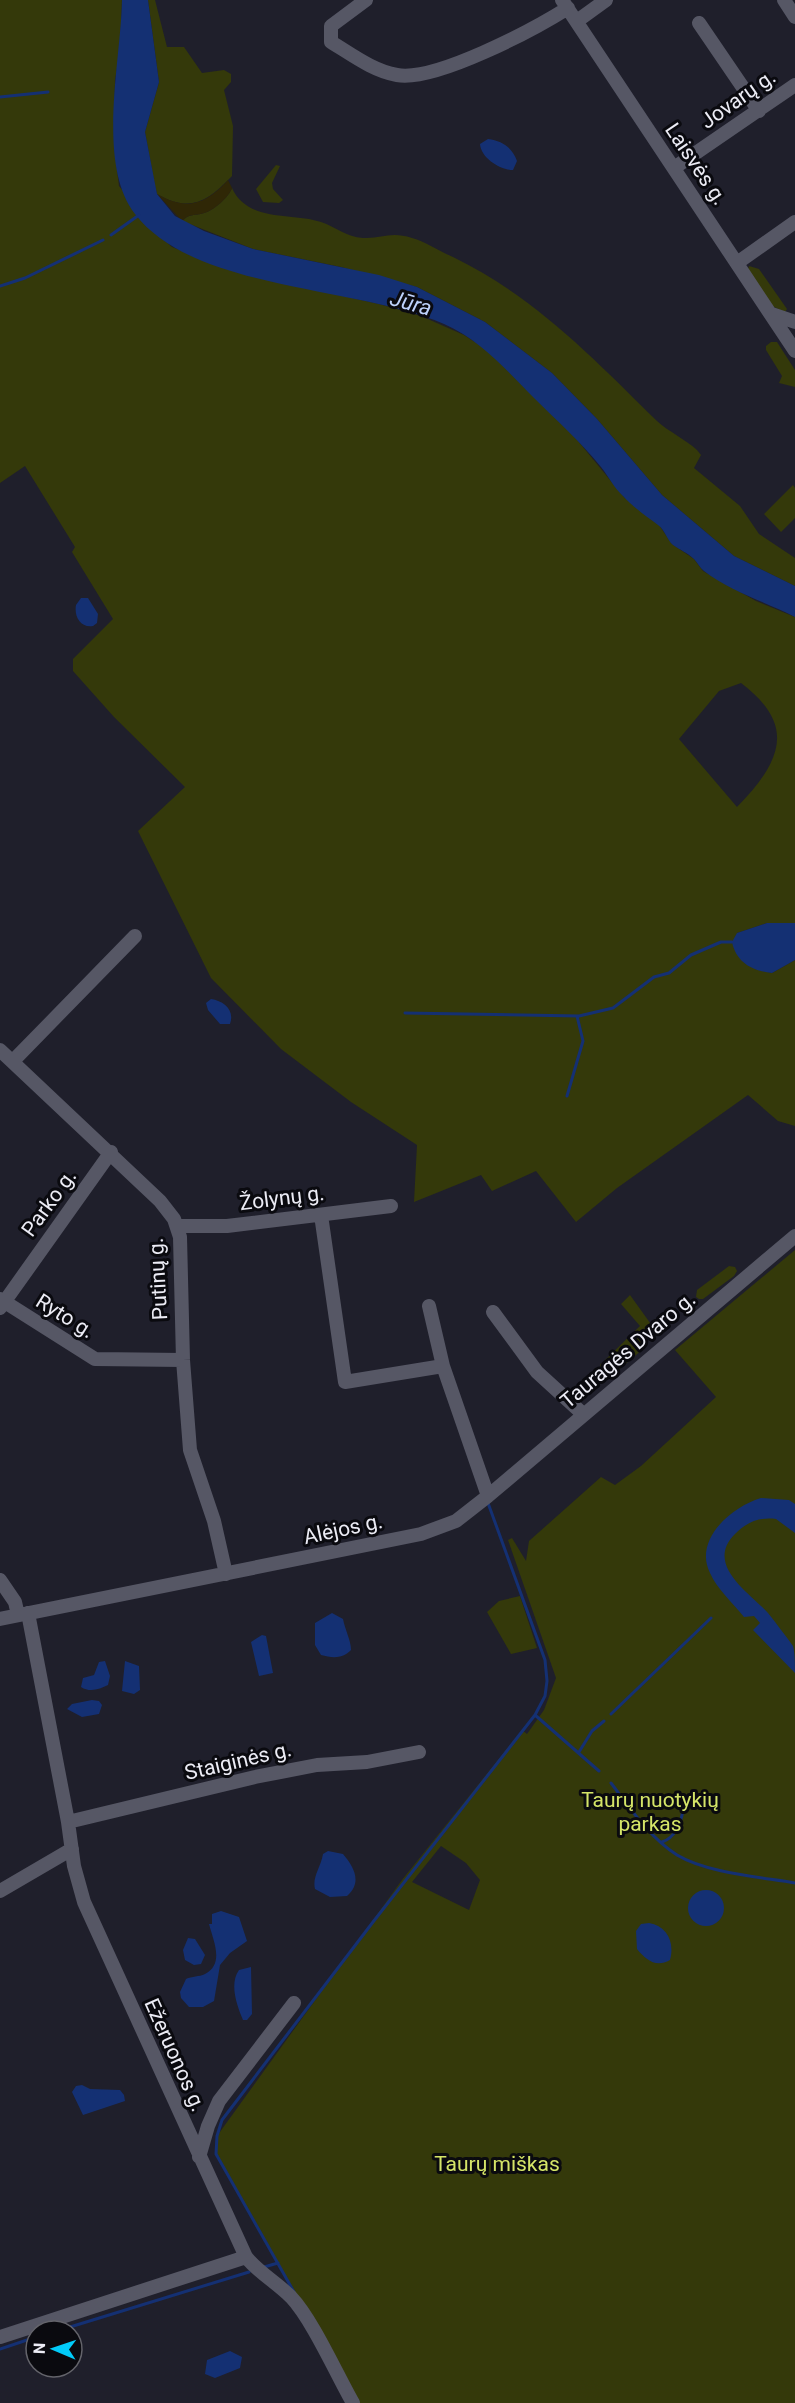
<svg xmlns="http://www.w3.org/2000/svg" width="795" height="2403" font-family="Roboto,sans-serif">
	<style>
		.green { fill: #34390a; fill-rule: evenodd }
		.sand { fill: #2f2706 }
		.water { fill: #143073 }
		.lines { fill: none; stroke-linecap: round; stroke-linejoin: round }
		.stream { stroke: #143073; stroke-width: 3 }
		.minor { stroke: #565765; stroke-width: 14 }
		.labels { text-anchor: middle; dominant-baseline: central; stroke-width: 6; stroke-linejoin: round; paint-order: stroke }
		.street-label { font-size: 21px; fill: #ececf5; stroke: #0a0a0f }
		.park-label { font-size: 21px; fill: #d5e568; stroke: #0a0a0f }
		.water-label { font-size: 22px; font-style: italic; fill: #bdd1fa; stroke: #0a0a0f }
	</style>
	<rect width="100%" height="100%" fill="#1f1f2b"/>
	<path class="green" d="M0,0H122L120,50L115,80L114,144L119,186L161,237L172,247L236,272L379,304L421,316L464,335L489,351L569,430L624,497L659,525L672,544L694,559L703,571L756,601L795,617V923H767L737,933L755,969L772,973L795,960V1126L778,1121L748,1095L617,1188L576,1222L536,1171L492,1191L481,1175L414,1202L417,1145L351,1102L281,1049L211,978L138,831L185,787L114,717L73,671V659L113,619L72,552L75,547L25,466L0,483ZM741,683C795,724 784,759 737,807L679,739L719,691Z
		M148,0H155L167,47H184L202,73L224,70L231,74V82L224,90L233,126L232,176C207,202 190,213 157,194L155,186L145,132L159,82Z
		M276,165L280,166L272,183L273,189L283,200L279,203L263,202L256,189Z
		M232,188C248,223 292,212 321,222C336,227 346,237 363,238C382,239 390,231 412,238C426,242 439,251 453,257C535,297 592,357 657,421C669,432 685,439 697,450L701,455L694,468L740,506L759,534L795,558V586L734,556L662,495L597,419L552,373L485,322L417,287L341,267L253,249L182,221C190,213 194,216 204,213C213,211 229,197 232,188Z
		M749,266L759,269L787,309L785,312L772,306L748,269Z
		M771,342H777L795,370V387L779,383L782,376L766,350V346Z
		M793,485L795,488V518L781,532L764,514Z
		M795,1250V2403H358L216,2154L217,2136L402,1880L522,1730L527,1734L544,1710L556,1678L508,1540L512,1538L526,1561L529,1541L601,1477L615,1485L641,1466L716,1397L675,1350ZM441,1846L466,1863L480,1880L469,1910L412,1882Z
		M729,1266L735,1267L737,1271L734,1276L703,1299H699L696,1297L697,1290Z
		M630,1295L653,1327L643,1338V1349L609,1378L604,1375L600,1365L640,1326L621,1304Z
		M520,1596L537,1648L511,1654L487,1612L499,1601Z"/>
	<path class="sand" d="M228,180L232,188C229,197 213,211 204,213C194,216 190,213 182,221L157,194C187,211 205,205 228,180Z"/>
	<path class="water" d="M122,0H148L159,82L145,132L157,194L175,216L204,231L253,249L379,275L417,287L485,322L552,373L597,419L662,495L734,556L795,586V617C766,602 731,592 704,571C700,568 698,563 694,559C688,553 680,550 673,545C667,540 665,530 658,525C646,516 633,507 623,496C614,488 609,477 601,467C581,442 557,421 534,398C505,369 482,341 444,324C358,286 194,291 135,214C96,164 121,61 122,0Z
		M488,139C502,141 512,147 517,161L513,170C500,170 481,158 480,144Z
		M81,598H88L98,614L97,623L93,626C80,628 74,616 76,605Z
		M767,923H795V960L772,973C752,971 736,962 732,942L737,933Z
		M211,999C224,1001 235,1010 230,1024H220L208,1010L206,1003Z
		M761,1498L789,1500L795,1504V1533L776,1519C759,1517 747,1522 735,1534C704,1565 750,1593 768,1613C776,1623 785,1635 793,1646C795,1653 795,1665 795,1673L753,1630L760,1623L754,1616L744,1617C733,1603 717,1589 710,1573C693,1539 733,1506 761,1498Z
		M332,1613L343,1619C345,1630 351,1640 351,1650C343,1659 332,1658 321,1655L315,1645V1623Z
		M262,1635L266,1636L273,1673L259,1676L251,1642Z
		M105,1661L110,1676L108,1685C100,1689 90,1693 81,1687L83,1678L94,1675L99,1662Z
		M125,1661L139,1666L140,1690L134,1694L122,1691Z
		M92,1700L99,1701L102,1705L99,1714L82,1717L67,1709L72,1704Z
		M328,1851L343,1854C355,1868 362,1883 347,1896L330,1897L315,1889C312,1877 321,1867 323,1854Z
		M688 1908a18 18 0 1 1 36 0a18 18 0 1 1-36 0Z
		M221,1911L239,1917L247,1941L230,1953L220,1965L214,2001L203,2007H189L181,1998L180,1992L186,1979C192,1976 199,1977 205,1974C225,1964 213,1940 209,1924H212V1914Z
		M649,1923C667,1926 675,1942 670,1960C656,1968 646,1960 637,1949L636,1931L641,1924Z
		M188,1938L195,1939L205,1955L201,1964L194,1965L185,1960L183,1950Z
		M251,1967L252,2014L247,2020H243C237,2006 229,1984 239,1970Z
		M82,2085L90,2089L120,2090L124,2095L125,2101L83,2115L72,2092L76,2086Z
		M230,2351L242,2357L240,2368L215,2378L205,2374L207,2360Z"/>
	<g class="lines">
		<path class="stream" d="M0,97L48,92
			M111,235L139,215
			M0,286L25,278L103,240
			M405,1013L579,1016L613,1008L654,977L669,973L691,955L721,942H732
			M567,1096L583,1041L577,1016
			M611,1714L711,1618
			M535,1715L599,1771
			M579,1752L592,1731L604,1721
			M611,1783C630,1808 650,1838 677,1855C707,1873 760,1877 795,1883
			M662,1842C675,1838 681,1823 683,1810
			M264,2267L278,2263
			M294,2292L216,2154L217,2136L222,2120L373,1922L535,1715L545,1696L547,1681L545,1660L488,1503
			M57,2331L249,2272
			M0,2349L36,2337"/>
		<path class="minor" d="M366,0L331,26V42C351,54 373,71 397,75C435,82 533,30 568,8
			M562,0L795,351
			M784,0L795,17
			M577,21L606,0
			M699,23L759,111
			M674,168L795,85
			M737,263L795,222
			M772,314L795,322
			M0,1050L160,1201L174,1219L180,1237L183,1360L190,1450L214,1521L226,1574
			M13,1061L135,936
			M321,1215L345,1382L443,1366
			M177,1226H227L391,1206
			M0,1299L95,1359L183,1360
			M429,1306L443,1366L488,1496
			M0,1308L111,1152
			M493,1312L537,1372L583,1414
			M0,1580L15,1602L18,1615
			M0,1619L421,1534L456,1521L488,1496L795,1236
			M68,1822L255,1777L317,1765L367,1762L419,1752
			M0,1891L72,1849
			M199,2157L208,2126L219,2101L294,2003
			M246,2257C259,2273 276,2282 291,2297C312,2319 337,2375 353,2403
			M0,2337L246,2257L84,1902L74,1866L68,1822L28,1613"/>
	</g>
	<g class="labels">
		<g class="street-label">
			<text transform="translate(738 99) rotate(-35)">Jovarų g.</text>
			<text transform="translate(696 164) rotate(56)">Laisvės g.</text>
			<text transform="translate(282 1198) rotate(-7)">Žolynų g.</text>
			<text transform="translate(49 1203) rotate(-54)">Parko g.</text>
			<text transform="translate(158 1279) rotate(-93)">Putinų g.</text>
			<text transform="translate(65 1316) rotate(32)">Ryto g.</text>
			<text transform="translate(628 1350) rotate(-40)">Tauragės Dvaro g.</text>
			<text transform="translate(343 1529) rotate(-12)">Alėjos g.</text>
			<text transform="translate(238 1761) rotate(-13)">Staiginės g.</text>
			<text transform="translate(175 2055) rotate(66)">Ežeruonos g.</text>
		</g>
		<g class="park-label">
			<text x="650" y="1800">Taurų nuotykių<tspan x="650" dy="24">parkas</tspan></text>
			<text x="497" y="2164">Taurų miškas</text>
		</g>
		<g class="water-label">
			<text transform="translate(411 303) rotate(16)">Jūra</text>
		</g>
	</g>
	<g transform="translate(54 2349) rotate(272)"><circle r="28" fill="#0a0a0f" stroke="#64646b" stroke-width="1.5"/>
	<path d="M0-4.5L10 22L0 15L-10 22Z" fill="#02cbf9"/>
	<text y="-9" font-size="16" font-weight="bold" text-anchor="middle" fill="#ececf5">N</text>
	</g>
</svg>
